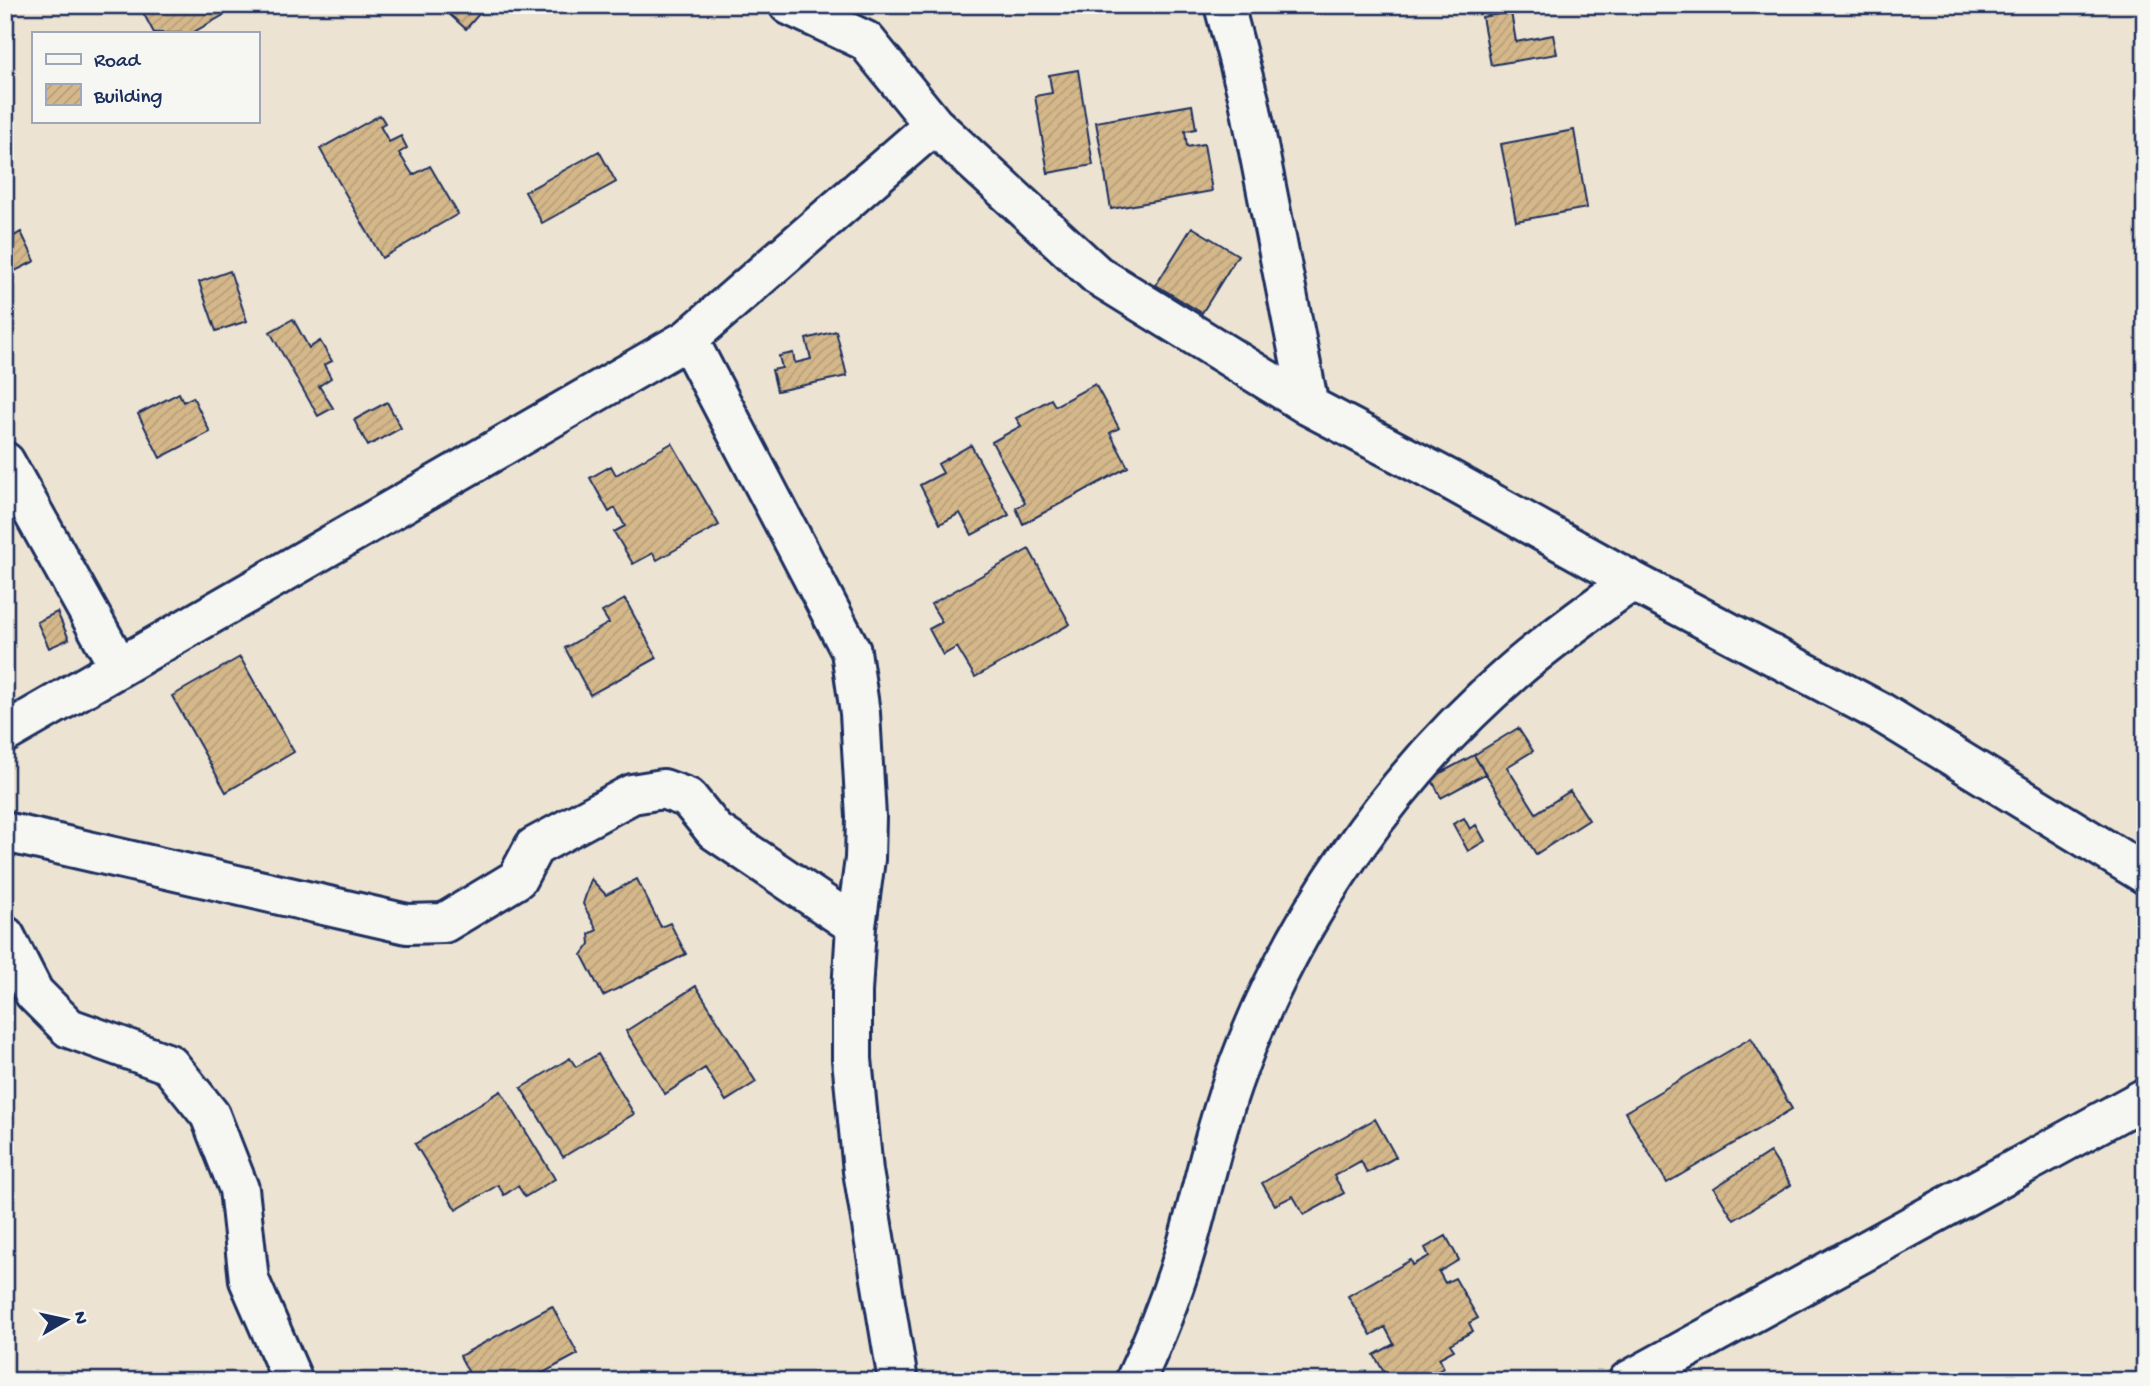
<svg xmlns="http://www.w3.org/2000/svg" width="2150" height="1386" font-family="'Gochi Hand',sans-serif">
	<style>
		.building { fill: url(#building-hatch); stroke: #1b2f5e; stroke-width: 2 }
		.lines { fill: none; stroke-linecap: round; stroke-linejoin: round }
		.minor-casing { stroke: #1b2f5e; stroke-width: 44 }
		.minor { stroke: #f6f6f2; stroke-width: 38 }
	</style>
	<defs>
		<pattern id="building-hatch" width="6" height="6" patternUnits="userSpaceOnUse" patternTransform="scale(1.75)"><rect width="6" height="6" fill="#d5b88a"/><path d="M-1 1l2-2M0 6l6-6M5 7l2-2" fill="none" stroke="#b69e7a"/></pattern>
	</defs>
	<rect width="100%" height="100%" fill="#ece3d3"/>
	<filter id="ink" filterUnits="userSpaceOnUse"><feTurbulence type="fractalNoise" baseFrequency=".0143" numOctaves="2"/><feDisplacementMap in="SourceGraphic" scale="14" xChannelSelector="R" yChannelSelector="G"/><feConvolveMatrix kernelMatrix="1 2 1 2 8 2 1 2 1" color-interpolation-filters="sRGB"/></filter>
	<g filter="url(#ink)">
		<path class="building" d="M139,5H223L227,13L192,33H154Z
			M447,5H486V6L466,29L448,13Z
			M1511,12L1516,42L1553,35L1557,54L1491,65L1482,17Z
			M1078,70L1093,165L1048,173L1035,96L1052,93L1049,75Z
			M1192,105L1196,129L1185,131L1187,147L1204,144L1212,191L1111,209L1096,122Z
			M380,115L385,123L380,126L389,142L401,136L407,148L399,153L413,175L430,166L458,214L382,258L320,149Z
			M1574,130L1587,208L1516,221L1501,144Z
			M599,151L616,182L542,223L525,192Z
			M1192,227L1238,255L1202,313L1156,285Z
			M21,232L35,261L5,276V236L7,240Z
			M230,271L247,321L216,331L199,282Z
			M293,319L309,348L320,341L332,361L324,365L331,378L319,386L333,408L318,416L270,332Z
			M836,331L847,376L777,391L772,370L782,368L779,356L793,353L795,363L811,359L806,339Z
			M1095,384L1119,428L1110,433L1128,467L1023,524L1016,508L1025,503L992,442L1021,426L1016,418L1051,399L1055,406Z
			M179,393L183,402L193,397L210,432L160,458L138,414Z
			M387,402L401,428L368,446L354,420Z
			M672,443L719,525L657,560L653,553L633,564L614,532L625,526L615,508L609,512L590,478L611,466L616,475Z
			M971,445L1009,515L972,535L960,513L940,524L920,485L943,473L938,464Z
			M1029,549L1070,624L975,677L957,647L943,655L929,629L942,622L931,604Z
			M625,599L657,658L590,695L565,648L609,623L602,612Z
			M57,612L69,639L49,648L37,622Z
			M240,657L294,752L226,792L172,696Z
			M1518,728L1533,751L1507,767L1536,813L1570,791L1589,820L1536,854L1474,755Z
			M1474,755L1485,774L1441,798L1431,778Z
			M1464,818L1470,829L1476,825L1485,841L1468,851L1453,824Z
			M591,879L606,895L637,879L661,927L670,923L686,954L603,996L582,955L590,944L589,934L597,930L583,904Z
			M696,986L756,1082L726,1101L705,1068L665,1094L626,1031Z
			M1751,1038L1792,1109L1667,1183L1625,1112Z
			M598,1054L634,1114L563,1157L521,1088L570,1058L576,1067Z
			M501,1091L555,1179L525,1197L518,1186L504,1195L498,1185L456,1210L415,1144Z
			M1375,1119L1396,1157L1367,1173L1361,1161L1334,1176L1344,1193L1304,1215L1293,1196L1275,1205L1262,1183Z
			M1770,1152L1791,1185L1734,1220L1714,1188Z
			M1446,1236L1459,1260L1439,1272L1445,1283L1455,1278L1478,1318L1469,1323L1473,1331L1450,1344L1454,1350L1439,1358L1444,1368L1427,1377L1429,1381H1389L1374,1355L1394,1344L1385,1327L1371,1335L1348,1296L1411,1260L1413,1265L1429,1256L1425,1248Z
			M552,1306L578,1354L528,1381H473L460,1356Z"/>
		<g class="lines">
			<defs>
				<path id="minor" d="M789,5L866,41L934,125L1097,275L1309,406L1452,481L1632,581L1882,713L2145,874
					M1224,5L1249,100L1309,406
					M688,339L851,651L860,713L866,817L865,859L856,926L852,992V1059L863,1171L898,1381
					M5,462L119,667
					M5,733L688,339L934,125
					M5,832L407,924L444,923L517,879L534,847L632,794L663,789L688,798L715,831L856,926
					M5,936L34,993L69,1028L169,1064L210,1115L239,1189L249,1280L293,1381
					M1135,1381C1155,1338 1173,1293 1186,1248C1203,1189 1215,1128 1237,1070C1293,918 1392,776 1514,671C1552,638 1592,610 1632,581
					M1628,1381L2145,1098"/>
			</defs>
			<use href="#minor" class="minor-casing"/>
			<use href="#minor" class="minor"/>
		</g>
	</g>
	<rect width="2150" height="1386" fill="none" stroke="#f6f6f2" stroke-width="28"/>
	<rect x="14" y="14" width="2122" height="1358" fill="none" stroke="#1b2f5e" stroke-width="2.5" filter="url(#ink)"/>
	<rect x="32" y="32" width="228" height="91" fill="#f6f6f2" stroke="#9ea6b7" stroke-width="2"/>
	<rect x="46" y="54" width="35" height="10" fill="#f6f6f2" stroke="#9ea6b7" stroke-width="2"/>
	<text x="94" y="66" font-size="21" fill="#1b2f5e">Road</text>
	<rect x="46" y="84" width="35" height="21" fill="url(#building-hatch)" stroke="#9ea6b7" stroke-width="2"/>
	<text x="94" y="102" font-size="21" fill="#1b2f5e">Building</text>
	<g transform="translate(66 1320) rotate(81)" stroke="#f6f6f2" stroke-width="5" paint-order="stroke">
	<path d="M0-5L12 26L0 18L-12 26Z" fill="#1b2f5e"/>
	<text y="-10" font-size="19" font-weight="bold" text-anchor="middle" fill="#1b2f5e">N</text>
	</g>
</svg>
